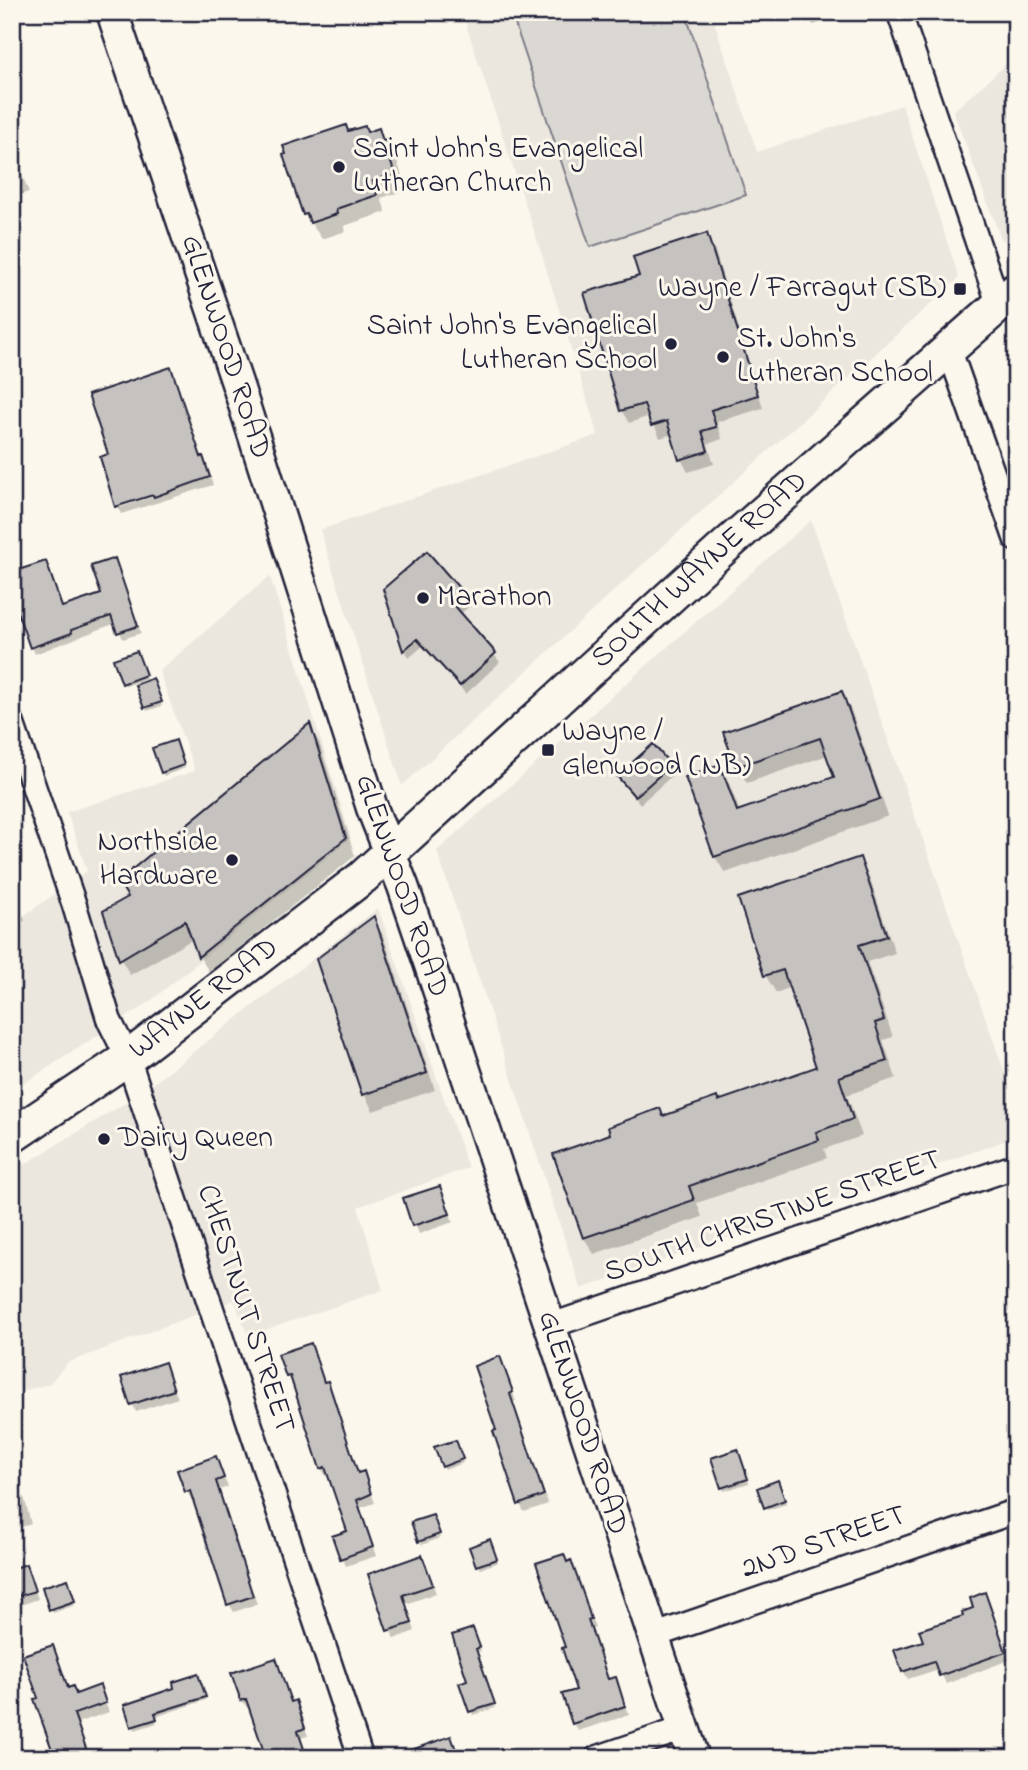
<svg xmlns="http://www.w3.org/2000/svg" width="1028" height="1770" font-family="'Indie Flower',sans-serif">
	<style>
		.built { fill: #ebe7df }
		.green { fill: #dbd8d3; stroke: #7e7d87; stroke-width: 2 }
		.shadow { fill: #0003 }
		.building { fill: #c6c2c0; stroke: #22223b; stroke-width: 2 }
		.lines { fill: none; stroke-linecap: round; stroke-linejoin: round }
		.minor-casing { stroke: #22223b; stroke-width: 28 }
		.tertiary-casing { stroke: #22223b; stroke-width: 35 }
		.secondary-casing { stroke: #22223b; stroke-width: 38 }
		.minor { stroke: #fbf7ec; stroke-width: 23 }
		.tertiary { stroke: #fbf7ec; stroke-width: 30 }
		.secondary { stroke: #fbf7ec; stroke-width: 33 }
		.poi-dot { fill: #22223b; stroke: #fbf7ec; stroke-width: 2.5 }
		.labels { text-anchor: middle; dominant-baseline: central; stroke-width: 6; stroke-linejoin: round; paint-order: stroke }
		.poi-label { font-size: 30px; fill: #22223b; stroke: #fbf7ec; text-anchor: start }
		.street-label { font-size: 30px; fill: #22223b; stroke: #fbf7ec }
	</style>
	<rect width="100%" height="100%" fill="#fbf7ec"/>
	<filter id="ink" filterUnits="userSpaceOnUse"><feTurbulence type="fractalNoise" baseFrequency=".0143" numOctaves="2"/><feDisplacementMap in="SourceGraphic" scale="14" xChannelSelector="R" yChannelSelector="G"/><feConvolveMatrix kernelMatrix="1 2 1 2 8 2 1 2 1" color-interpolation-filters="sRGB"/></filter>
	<g filter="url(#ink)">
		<path class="built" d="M462,12H711L757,152L902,105L959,278L640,567L402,786L320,530L598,435L540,249Z
			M1016,56V229L1002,241L953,111Z
			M811,520L1016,1105V1137L581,1289L437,851Z
			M270,576L351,838L148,1003L12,1091V924L87,871L67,812L195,771L159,671Z
			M378,908L468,1168L358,1207L383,1290L248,1336L234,1300L67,1363L49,1384L12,1394V1172L140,1094Z"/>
		<path class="green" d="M511,12H685L746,195L590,247Z"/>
		<path class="shadow" d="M807,12H834L836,18L813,25Z
			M378,130L396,158L402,176L398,177L403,191L381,198L386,212L344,226L346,231L322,239L305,215L285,156L348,133L368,134Z
			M20,170L29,192L12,197V173Z
			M707,235L714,248L763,408L717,422L722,439L708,444L714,464L688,472L681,459L673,434L660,438L650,416L629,423L622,411L586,294L641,277Z
			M171,369L201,459L207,466L213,485L121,514L118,508L162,494L110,456Z
			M427,553L465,597L470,606L460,614L500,662L466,694L423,646L409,658L405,651L424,634Z
			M45,563L63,608L103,595L118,567L141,633L123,639L116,623L35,654L32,647Z
			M138,656L146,679L126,686L124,683Z
			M154,684L162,706L147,711L138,686Z
			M841,693L851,710L888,816L725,873L715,857L720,766L729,783L740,812L836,778L828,755L747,783L737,767Z
			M309,726L319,742L355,856L209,972L199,956L193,939L130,975L121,959L105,912L130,898Z
			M177,746L185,768L164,776L162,772Z
			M670,766L674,774L640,804L619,776Z
			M859,859L869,876L895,953L867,962L893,1037L883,1040L896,1078L847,1095L862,1136L824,1149L827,1158L697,1203L702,1217L594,1254L584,1238L664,1117L718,1103L818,1068L791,987L776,993L766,976L740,899Z
			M12,881L25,921L12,925Z
			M373,919L383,935L435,1090L373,1111L364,1094Z
			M444,1196L453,1222L419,1234L405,1200Z
			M310,1345L325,1384L327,1383L332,1391L359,1475L363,1474L367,1482L375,1503L360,1508L376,1556L346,1566L342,1558L349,1532L330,1475L326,1476L321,1468L294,1384L288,1377L280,1356Z
			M500,1359L516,1401L513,1402L548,1504L524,1512L520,1504L499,1431Z
			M164,1364L178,1398L136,1412L132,1404Z
			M457,1445L463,1463L445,1470L443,1466Z
			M739,1455L749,1483L724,1491L722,1487Z
			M215,1458L228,1487L219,1490L257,1604L234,1612L229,1604L195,1498L192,1500L187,1492Z
			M779,1486L786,1504L768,1510L766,1507Z
			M20,1492L25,1500L31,1524L12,1530V1494Z
			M434,1520L440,1538L422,1545L414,1523Z
			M491,1545L498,1562L480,1569L471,1548Z
			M422,1557L436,1593L406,1604L415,1631L394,1639L370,1575Z
			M567,1563L574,1570L595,1628L592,1629L609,1681L615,1679L629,1715L578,1731L574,1723L578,1691L567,1648Z
			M12,1571L30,1575L38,1599L12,1608Z
			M69,1584L75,1605L53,1613L51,1609Z
			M984,1595L1009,1660L946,1684L939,1669L908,1679L903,1671L925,1642L976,1609Z
			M474,1633L481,1651L477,1652L495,1708L473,1715L461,1684L469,1681Z
			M52,1647L69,1690L77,1695L99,1688L109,1712L77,1723L89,1758H57L40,1699Z
			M233,1675L291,1704L299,1710L308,1736L300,1738L307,1758H252L251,1753L264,1748L250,1707L247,1708L242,1700Z
			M199,1679L206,1700L155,1717L157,1723L135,1730L126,1706Z"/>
		<path class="building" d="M346,125L348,131L365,126L367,132L379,128L383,141L387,139L394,159L390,160L395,174L373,181L377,195L336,209L337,214L310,223L307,214L303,215L283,155L286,154L283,146Z
			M707,233L758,395L711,410L716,427L702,431L708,451L679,460L667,421L651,426L644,404L620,411L584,293L639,276L633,257Z
			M171,367L201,457L203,456L210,477L154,497L153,495L115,507L100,457L108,454L88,395Z
			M427,551L466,596L455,606L496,653L460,686L417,639L403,651L383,589Z
			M115,558L138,626L117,633L111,616L71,630L72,633L30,648L12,597V572L46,561L62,607L101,594L91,566Z
			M137,651L146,675L122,684L113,659Z
			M153,678L162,702L144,708L135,685Z
			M842,691L880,799L714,857L685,777L720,764L737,811L834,777L820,738L736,767L723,732Z
			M310,723L346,838L198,957L185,921L119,960L103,911L128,897L118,881Z
			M176,740L184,765L161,773L152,748Z
			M653,744L671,765L635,797L617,776Z
			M860,857L887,936L859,945L884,1020L875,1023L887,1061L839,1077L853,1119L816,1132L819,1140L689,1186L694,1200L583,1238L553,1154L610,1134L608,1127L660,1108L663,1116L717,1097L718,1101L816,1067L783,970L764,976L738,898Z
			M374,916L427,1073L362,1095L316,959Z
			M440,1186L450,1214L412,1226L403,1198Z
			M311,1343L324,1382L328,1381L358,1473L364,1471L371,1494L357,1500L373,1547L340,1559L332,1536L347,1531L325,1467L320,1469L290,1376L286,1377L278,1354Z
			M500,1356L513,1392L510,1394L544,1495L518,1505L493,1431L496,1430L474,1366Z
			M165,1362L174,1390L130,1405L121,1377Z
			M456,1440L463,1459L442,1467L434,1447Z
			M738,1449L748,1479L721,1488L711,1458Z
			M216,1456L224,1478L216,1481L253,1596L227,1605L190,1491L185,1492L177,1470Z
			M778,1480L785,1500L764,1508L757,1488Z
			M433,1515L440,1534L418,1542L411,1522Z
			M490,1539L497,1559L476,1566L469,1547Z
			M564,1554L567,1562L571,1560L585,1599L591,1619L588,1620L608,1679L616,1677L625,1706L572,1724L562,1694L576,1690L562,1648L565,1647L536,1563Z
			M422,1555L433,1585L403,1595L412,1623L387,1631L368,1574Z
			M26,1564L35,1591L12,1598V1569Z
			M68,1579L75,1601L49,1610L42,1587Z
			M985,1592L1006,1652L939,1676L934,1661L902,1672L894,1650L923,1641L919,1630L963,1616L962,1612L973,1608L970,1598Z
			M473,1628L480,1647L476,1649L495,1704L469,1712L459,1683L467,1680L452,1635Z
			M53,1645L68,1688L73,1686L76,1694L100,1685L106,1703L74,1714L88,1754L78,1758H55L34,1699L38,1698L23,1655Z
			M276,1658L291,1702L296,1700L305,1728L298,1731L307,1758H266L246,1699L241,1701L231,1673Z
			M198,1674L206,1697L155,1713L157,1719L131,1727L124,1705L174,1688L173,1682Z
			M451,1736L459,1758H397V1755Z"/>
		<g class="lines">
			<defs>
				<path id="minor" d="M899,12L999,305
					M949,349L1016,539
					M12,723L74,904L109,1020L128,1058L361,1758
					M550,1326L1016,1166
					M653,1636L1016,1511
					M597,1758L685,1728"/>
				<path id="tertiary" d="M112,12L239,389L372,808L403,886L435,980L694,1758"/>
				<g id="secondary">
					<path id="s1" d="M12,1136L128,1058L363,877L719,552L1016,290"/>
				</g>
			</defs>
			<use href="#minor" class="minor-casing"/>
			<use href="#tertiary" class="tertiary-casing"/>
			<use href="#secondary" class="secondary-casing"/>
			<use href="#minor" class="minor"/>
			<use href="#tertiary" class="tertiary"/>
			<use href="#secondary" class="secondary"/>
		</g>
	</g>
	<g class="poi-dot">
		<circle cx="339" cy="167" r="7"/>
		<rect x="953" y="282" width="14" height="14" rx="3.5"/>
		<circle cx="671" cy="344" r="7"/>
		<circle cx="723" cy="357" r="7"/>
		<circle cx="423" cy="598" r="7"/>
		<rect x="541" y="743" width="14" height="14" rx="3.5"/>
		<circle cx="232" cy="860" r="7"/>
		<circle cx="104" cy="1139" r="7"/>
	</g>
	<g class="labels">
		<g class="poi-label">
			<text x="353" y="150">Saint John's Evangelical<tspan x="353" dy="34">Lutheran Church</tspan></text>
			<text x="946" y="289" text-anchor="end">Wayne / Farragut (SB)</text>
			<text x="657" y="327" text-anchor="end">Saint John's Evangelical<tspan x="657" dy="34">Lutheran School</tspan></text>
			<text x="737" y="340">St. John's<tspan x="737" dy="34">Lutheran School</tspan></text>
			<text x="437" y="598">Marathon</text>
			<text x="562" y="733">Wayne /<tspan x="562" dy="34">Glenwood (NB)</tspan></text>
			<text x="218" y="843" text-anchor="end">Northside<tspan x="218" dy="34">Hardware</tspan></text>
			<text x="118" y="1139">Dairy Queen</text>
		</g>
		<g class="street-label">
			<text transform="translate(225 347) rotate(72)">GLENWOOD ROAD</text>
			<text stroke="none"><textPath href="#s1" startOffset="892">SOUTH WAYNE ROAD</textPath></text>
			<text transform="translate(401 886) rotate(71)">GLENWOOD ROAD</text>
			<text stroke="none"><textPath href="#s1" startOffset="236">WAYNE ROAD</textPath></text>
			<text transform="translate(773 1217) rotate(-19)">SOUTH CHRISTINE STREET</text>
			<text transform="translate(245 1309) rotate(72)">CHESTNUT STREET</text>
			<text transform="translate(582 1423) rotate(72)">GLENWOOD ROAD</text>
			<text transform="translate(824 1543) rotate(-19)">2ND STREET</text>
		</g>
	</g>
	<rect width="1028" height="1770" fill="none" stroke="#fbf7ec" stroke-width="42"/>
	<rect x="21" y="21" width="986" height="1728" fill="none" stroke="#22223b" stroke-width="2.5" filter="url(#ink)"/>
</svg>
